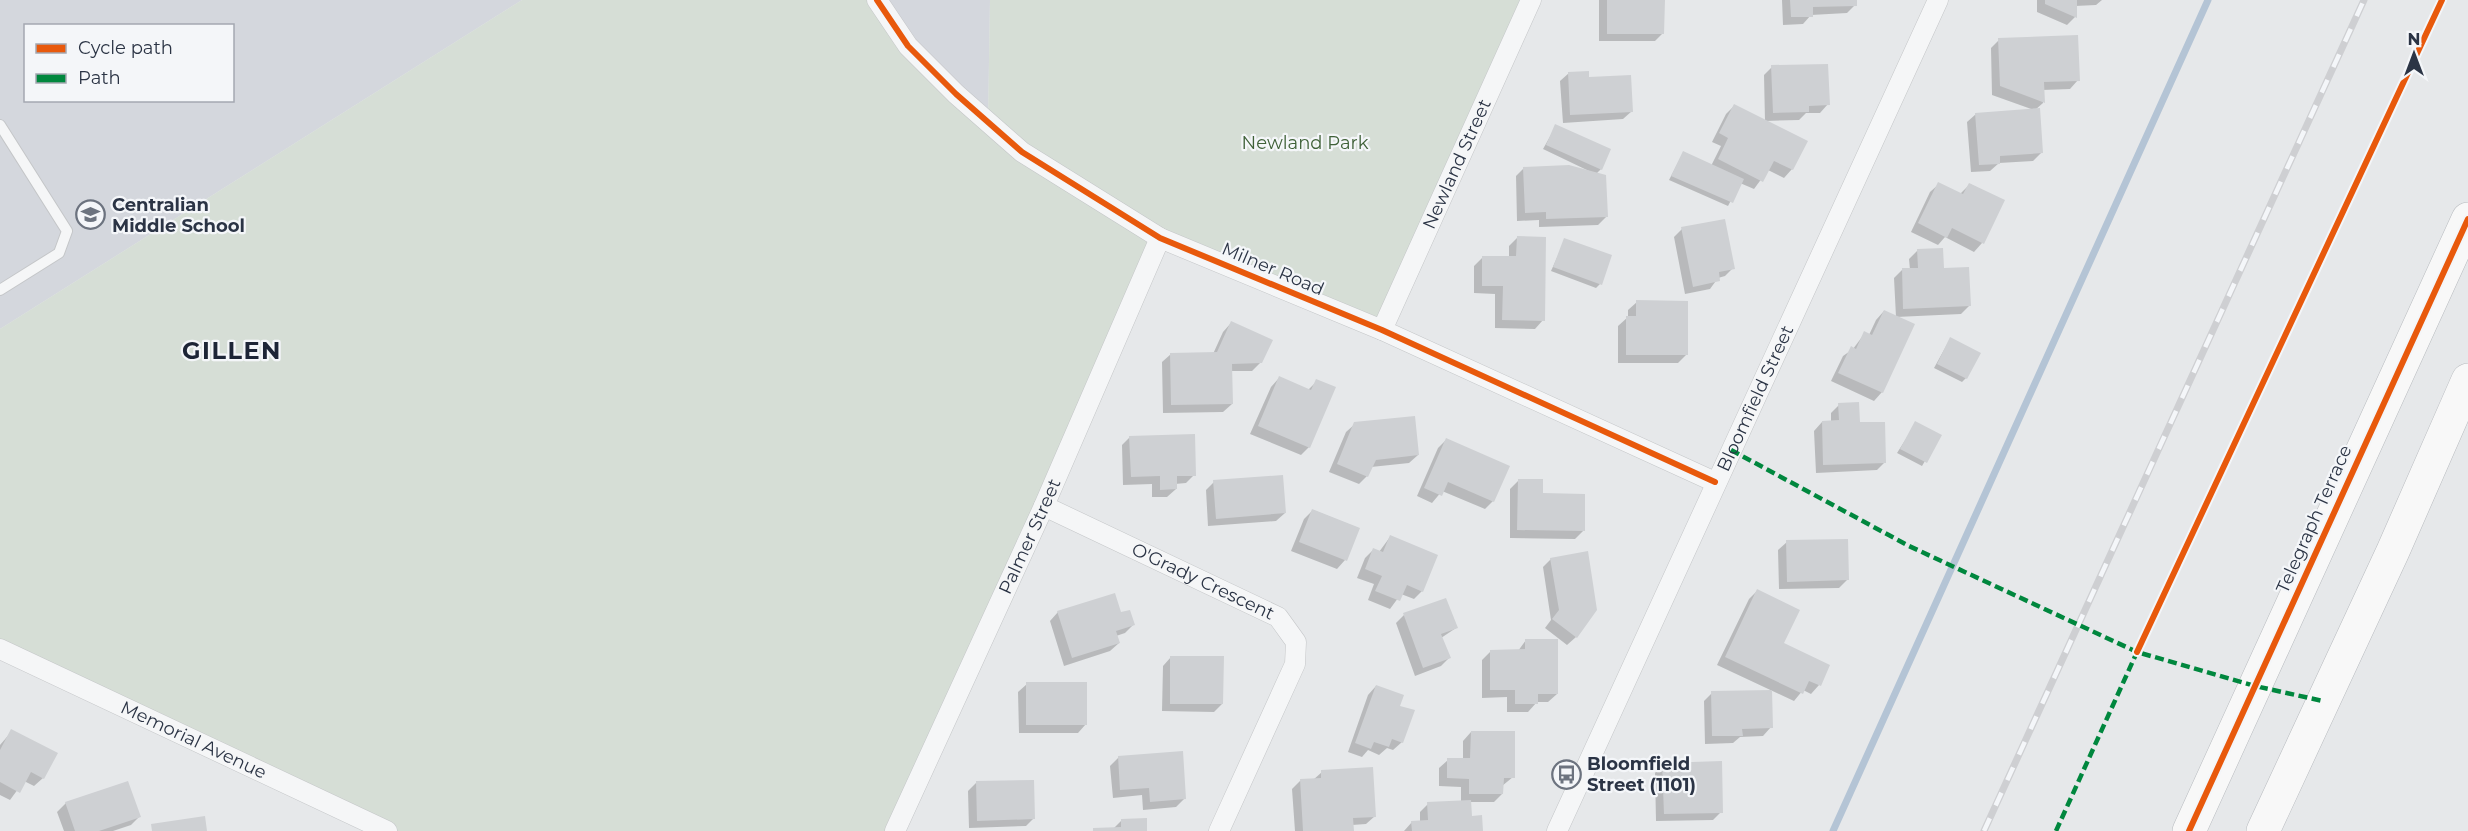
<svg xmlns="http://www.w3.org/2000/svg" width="2468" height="831" font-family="Montserrat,sans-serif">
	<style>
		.built { fill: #d4d7dd; fill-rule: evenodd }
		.green { fill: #d6ded6 }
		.shadow { fill: #0003 }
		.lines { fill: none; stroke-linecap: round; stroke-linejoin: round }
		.stream { stroke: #b4c4d5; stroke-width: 7 }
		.building { fill: #ced0d3 }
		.lane-casing { stroke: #c4c6c8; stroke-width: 12 }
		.street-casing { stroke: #c4c6c8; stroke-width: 21 }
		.highway-casing { stroke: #b8bbbf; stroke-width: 34 }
		.lane { stroke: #f5f6f7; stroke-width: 10 }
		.street { stroke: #f5f6f7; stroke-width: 20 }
		.highway { stroke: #f8f8f8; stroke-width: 33 }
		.rail-casing { stroke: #cecfd2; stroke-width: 7 }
		.rail { stroke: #f4f6f9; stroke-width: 4.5; stroke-dasharray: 14; stroke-linecap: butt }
		.quiet { stroke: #00873e; stroke-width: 4.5; stroke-dasharray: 9 4.5; stroke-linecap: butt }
		.cycleway-casing { stroke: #f4f6f9; stroke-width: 10 }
		.cycleway { stroke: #e8590c; stroke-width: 6 }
		.labels { text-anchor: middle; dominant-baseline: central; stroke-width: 4.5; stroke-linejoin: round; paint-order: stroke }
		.park-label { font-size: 18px; fill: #3f6138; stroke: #f4f6f9 }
		.street-label { font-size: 18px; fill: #2b3445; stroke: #f4f6f9 }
		.poi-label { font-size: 18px; font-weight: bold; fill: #2b3445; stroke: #f4f6f9; text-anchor: start }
		.district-label { font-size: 24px; font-weight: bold; letter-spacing: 1.5px; fill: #1d2536; stroke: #f4f6f9 }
	</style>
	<rect width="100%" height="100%" fill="#e6e8ea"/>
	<path class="built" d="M0,0H522L0,329ZM26,26H232V100H26Z
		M877,0H990L988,123Z"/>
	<path class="green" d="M522,0H877L988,122L990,0H1531L1382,330L1160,238L895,831H387L0,649V329Z"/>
	<path class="shadow" d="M1599,0H1663V33L1655,41H1599Z
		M1782,0H1855V5L1847,13L1811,15L1803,24L1783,25Z
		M2037,0H2102L2096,5L2075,6V17L2067,25L2037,12Z
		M1999,40L2078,80L2070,89L2042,90L2043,103L2035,110L2042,152L2033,161L1999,163L1990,171L1971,172L1967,122L1976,114L2034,110L1992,95L1991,48Z
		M1772,67L1828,104L1820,113H1806L1799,120L1765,121L1764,75Z
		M1569,73L1588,79L1632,111L1623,119L1563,123L1560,81Z
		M1734,106L1806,141L1792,169L1784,178L1768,170L1754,189L1740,183L1728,206L1669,180L1683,153L1711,166L1721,146L1712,142L1726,114Z
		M1556,126L1601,169L1596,174L1607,216L1598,225L1539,227V220L1517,221L1516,176L1524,168L1591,172L1543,149Z
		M1939,184L1960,194L1970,184L2003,201L1982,243L1974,252L1945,237L1938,245L1911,232L1930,192Z
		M1682,229L1733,268L1725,276L1718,278L1710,289L1685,294L1674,237Z
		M1517,238L1543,320L1535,329L1495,328V294L1474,293V266L1483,257L1509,258V246Z
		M1565,240L1600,284L1596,288L1551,271Z
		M1918,250L1942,269L1969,306L1961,314L1896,317L1882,392L1874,401L1831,381L1843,356L1853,349L1865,333L1869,335L1876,320L1884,311L1896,317L1894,278L1902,270H1910L1909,259Z
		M1637,302L1686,355L1678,363H1618V326L1628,317V310Z
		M1231,323L1261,362L1252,371H1231L1232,404L1223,412L1163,413L1162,362L1171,354H1213L1223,332Z
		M1950,339L1966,378L1962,382L1934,368Z
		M1279,378L1308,390L1317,381L1309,447L1301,455L1250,434L1271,387Z
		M1839,405L1858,424L1885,462L1877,470L1816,473L1814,431L1822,422H1831V413Z
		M1916,423L1940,436L1922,466L1897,453Z
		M1355,424L1418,455L1409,463L1371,467L1367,476L1359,484L1329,472L1346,432Z
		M1130,437L1194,475L1186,483L1175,484L1176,489L1167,497H1152V484L1123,485L1122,445Z
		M1446,440L1493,501L1485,509L1442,491L1432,503L1417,496L1438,448Z
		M1519,480L1584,530L1575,539L1510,538V489Z
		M1214,482L1285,513L1276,521L1208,526L1206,490Z
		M1313,510L1358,528L1345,560L1337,569L1291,551L1304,519Z
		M1390,537L1422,591L1414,599L1401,594L1390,609L1368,600L1374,584L1357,578L1365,558L1374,549L1379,552Z
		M1787,542L1847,580L1839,588L1779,589L1778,550Z
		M1551,559L1576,637L1567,645L1545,628L1551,620L1543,567Z
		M1757,591L1782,644L1819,685L1811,694L1803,690L1794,701L1717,665L1749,599Z
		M1058,612L1120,614L1133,625L1125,633L1116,636L1119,643L1110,651L1064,666L1050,621Z
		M1404,615L1456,628L1441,638L1449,658L1441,666L1415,676L1396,623Z
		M1526,640L1557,694L1548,702H1537L1528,712H1507V697L1482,698V660L1491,651H1518Z
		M1171,657L1222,704L1214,712L1162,711L1163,666Z
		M1027,684L1086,724L1078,733H1019L1018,692Z
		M1376,686L1398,706L1402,742L1393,750L1387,748L1379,755L1368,750L1362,757L1348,752L1368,695Z
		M1712,693L1771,727L1763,736L1740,737L1733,743L1705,744L1704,701Z
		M12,731L43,778L34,786L24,781L10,800L0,795V745Z
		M1471,732L1513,777L1502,786V794L1494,802H1469L1470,817L1482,831H1404L1412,822H1420V812L1428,804L1461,802V787L1439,786V768L1448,760H1463V741Z
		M1119,757L1185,798L1176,807L1143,810L1142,795L1113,798L1110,766Z
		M1663,764L1721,812L1713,820L1656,821L1655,773Z
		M1322,772L1375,816L1366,824L1352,825L1351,831H1295L1292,789L1300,781L1313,780Z
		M976,783L1034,818L1026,826L969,828L968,791Z
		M66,803L139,817L131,825L113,831H64L57,812Z
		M1121,821L1145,831H1092L1113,829Z"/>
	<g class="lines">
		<path class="stream" d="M1833,831L2208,0"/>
	</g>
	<path class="building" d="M1607,0H1665L1664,34H1607Z
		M1790,0H1857V6L1813,7V17H1791Z
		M2045,0H2077V18L2045,4Z
		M2078,35L2080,81L2044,82L2045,103L2000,86L1998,38Z
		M1828,64L1830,105L1809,106V112L1773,113L1771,65Z
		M1589,71V77L1631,75L1633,112L1570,115L1568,72Z
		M1734,104L1808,141L1793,170L1774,161L1763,182L1718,159L1728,138L1719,133Z
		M2040,108L2043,153L2000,156V164L1979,165L1975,113Z
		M1555,124L1611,149L1602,170L1546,145Z
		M1683,151L1744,179L1733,203L1671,176Z
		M1569,165L1606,175L1608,217L1546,219V212L1525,213L1523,167Z
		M1938,182L1963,194L1969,183L2005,200L1984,244L1952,228L1947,238L1918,223Z
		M1725,219L1735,269L1719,272L1720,281L1693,287L1681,227Z
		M1517,236L1546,237L1545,321L1502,320L1503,286H1482V256H1516Z
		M1564,238L1612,255L1602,285L1553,267Z
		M1943,248L1944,268L1969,267L1971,306L1903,309L1902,268H1918L1917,249Z
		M1636,300L1688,301V355H1626V316H1636Z
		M1884,310L1915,324L1883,393L1838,373L1851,346L1856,349L1864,331L1872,335Z
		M1231,321L1273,340L1262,363L1232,364L1233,404L1171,405L1170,353L1217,352Z
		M1950,337L1981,353L1967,379L1937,364Z
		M1279,376L1311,390L1316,379L1336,387L1310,448L1258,426Z
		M1859,402L1860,422H1885L1886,463L1823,465L1822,421L1839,420L1838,403Z
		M1415,416L1419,455L1376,460L1368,477L1337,464L1354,422Z
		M1915,421L1942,435L1927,463L1900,449Z
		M1195,434L1196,476H1177V489L1160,490V476L1131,477L1129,436Z
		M1446,438L1510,466L1494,502L1448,482L1442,496L1424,488Z
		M1283,475L1286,513L1216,519L1213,480Z
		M1518,479H1543V493L1585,494V531L1517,530Z
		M1312,509L1360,528L1347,561L1299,542Z
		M1390,535L1438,555L1423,592L1407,585L1400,601L1375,591L1382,576L1365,569L1373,548L1383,552Z
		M1848,539L1849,580L1787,582L1786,540Z
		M1588,551L1597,610L1577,638L1552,619L1559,610L1550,558Z
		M1757,589L1800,610L1784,643L1830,665L1821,686L1809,681L1803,694L1725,657Z
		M1115,593L1121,612L1130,610L1135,625L1116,631L1120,643L1072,658L1057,611Z
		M1446,598L1458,628L1441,634L1451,658L1423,668L1403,613Z
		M1525,639H1558V694H1538V704H1515V690H1490V650L1525,649Z
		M1170,656H1224L1223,704H1170Z
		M1026,682H1087V725H1026Z
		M1376,685L1404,695L1400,706L1415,710L1403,743L1392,739L1389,747L1374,742L1371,749L1355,743Z
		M1772,690L1773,728L1742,729L1743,736H1712L1711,691Z
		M11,729L58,753L44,779L31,772L20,793L0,782V750Z
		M1471,731H1515V778H1504L1503,794H1469V779L1447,778V758H1470Z
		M1183,751L1186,799L1150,802L1149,788L1120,790L1118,756Z
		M1722,761L1723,813L1664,814L1662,763Z
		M1373,767L1376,817L1353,818L1354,831H1303L1300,779L1321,778V770Z
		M1034,780L1035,819L977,821L976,781Z
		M128,781L141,817L99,831H75L65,802Z
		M1471,800L1472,816L1482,815L1483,831H1412L1411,821L1428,820L1427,802Z
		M205,816L207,831H152L151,824Z
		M1147,818V831H1093V828L1121,827V819Z"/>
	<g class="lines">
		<defs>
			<path id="lane" d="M0,125L67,231L59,253L0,290"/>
			<g id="street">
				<path d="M877,0L908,46L956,94L1022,152L1160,238L1382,330L1715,482"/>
				<path id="s1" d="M1382,330L1531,0"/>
				<path id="s2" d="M1044,506L1278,617L1296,642L1295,664L1219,831"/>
				<path id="s3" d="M0,649L387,831"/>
				<path id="s4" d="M895,831L1044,506L1160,238"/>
				<path id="s5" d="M1557,831L1938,0"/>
			</g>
			<path id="highway" d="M2189,831L2468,219
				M2263,831L2393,551L2468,380"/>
		</defs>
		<use href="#lane" class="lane-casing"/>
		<use href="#street" class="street-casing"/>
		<use href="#highway" class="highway-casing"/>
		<use href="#lane" class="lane"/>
		<use href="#street" class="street"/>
		<use href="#highway" class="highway"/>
		<defs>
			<path id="rail" d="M1984,831L2364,0"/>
		</defs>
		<use href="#rail" class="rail-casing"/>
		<use href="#rail" class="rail"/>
		<path class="quiet" d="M1731,450L1909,546L2137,652L2255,686L2323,701
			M2056,831L2137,652"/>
		<defs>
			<path id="cycleway" d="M877,0L908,46L956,94L1022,152L1160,238L1382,330L1715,482
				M2137,652L2442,0
				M2189,831L2468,219"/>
		</defs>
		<use href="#cycleway" class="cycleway-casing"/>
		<use href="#cycleway" class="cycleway"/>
	</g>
	<defs>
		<symbol id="school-ring" viewBox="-11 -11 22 22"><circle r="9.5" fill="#f4f6f9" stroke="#6c737f" stroke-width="1.5"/><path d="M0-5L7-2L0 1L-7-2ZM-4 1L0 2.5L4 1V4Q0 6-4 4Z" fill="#6c737f"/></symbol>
		<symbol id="bus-ring" viewBox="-11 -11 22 22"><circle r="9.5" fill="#f4f6f9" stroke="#6c737f" stroke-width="1.5"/><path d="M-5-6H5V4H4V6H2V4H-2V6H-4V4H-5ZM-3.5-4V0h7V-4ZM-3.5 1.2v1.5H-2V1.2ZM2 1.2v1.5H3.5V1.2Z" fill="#6c737f"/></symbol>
	</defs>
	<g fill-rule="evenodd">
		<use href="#school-ring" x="74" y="198" width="33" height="33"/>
		<use href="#bus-ring" x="1550" y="758" width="33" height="33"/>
	</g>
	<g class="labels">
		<g class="park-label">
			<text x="1305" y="143">Newland Park</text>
		</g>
		<g class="street-label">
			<text stroke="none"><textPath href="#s1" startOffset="182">Newland Street</textPath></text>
			<text transform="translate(1273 269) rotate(23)">Milner Road</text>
			<text stroke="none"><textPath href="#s5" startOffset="476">Bloomfield Street</textPath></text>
			<text transform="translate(2314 519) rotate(-66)">Telegraph Terrace</text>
			<text stroke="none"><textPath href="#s4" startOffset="324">Palmer Street</textPath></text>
			<text stroke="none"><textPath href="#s2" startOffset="176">O'Grady Crescent</textPath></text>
			<text stroke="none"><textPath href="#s3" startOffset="214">Memorial Avenue</textPath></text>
		</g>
		<g class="poi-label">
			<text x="112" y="205">Centralian<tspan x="112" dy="21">Middle School</tspan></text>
			<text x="1587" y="764">Bloomfield<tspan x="1587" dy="21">Street (1101)</tspan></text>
		</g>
		<g class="district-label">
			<text x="232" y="350">GILLEN</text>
		</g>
	</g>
	<rect x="24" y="24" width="210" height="78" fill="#f4f6f9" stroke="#a4a8b1" stroke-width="1.5"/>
	<rect x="36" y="44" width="30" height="9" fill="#e8590c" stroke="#a4a8b1" stroke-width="1.5"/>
	<text x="78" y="54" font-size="18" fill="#2b3445">Cycle path</text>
	<rect x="36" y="74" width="30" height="9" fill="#00873e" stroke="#a4a8b1" stroke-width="1.5"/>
	<text x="78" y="84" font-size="18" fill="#2b3445">Path</text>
	<g transform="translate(2414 54)" stroke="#f4f6f9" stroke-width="4.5" paint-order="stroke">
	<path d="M0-4.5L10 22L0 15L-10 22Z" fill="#2b3445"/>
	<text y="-9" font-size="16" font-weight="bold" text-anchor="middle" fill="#2b3445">N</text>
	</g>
</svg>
